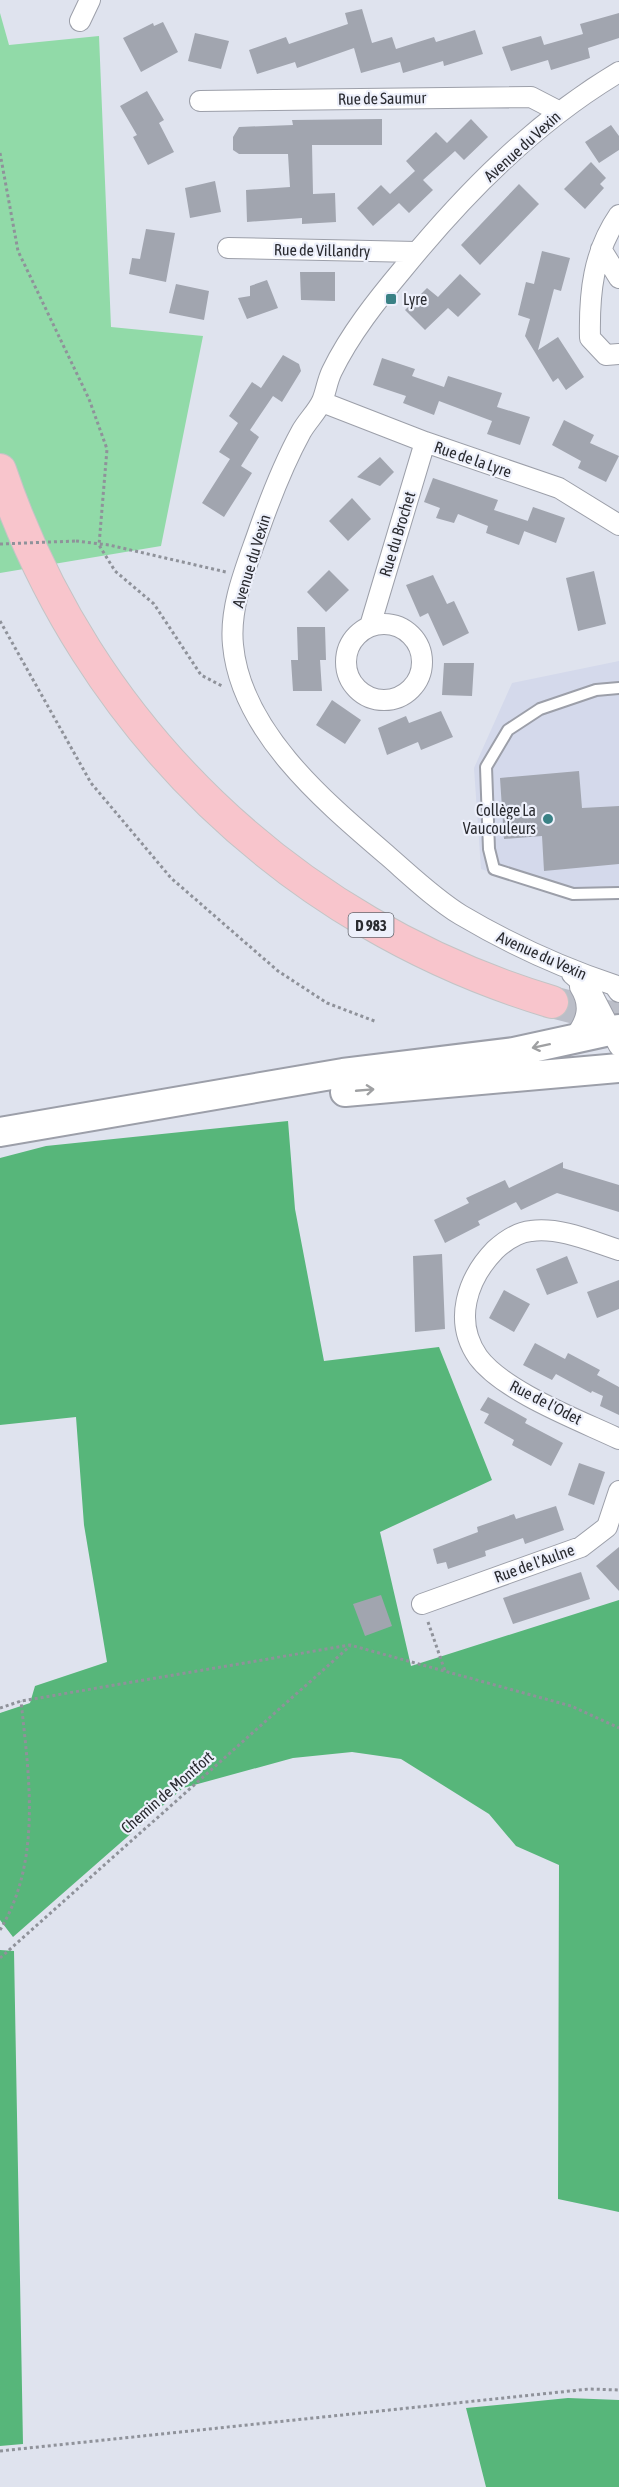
<svg xmlns="http://www.w3.org/2000/svg" width="619" height="2487" font-family="'Asap Condensed',sans-serif">
	<style>
		.built { fill: #d4d9eb }
		.green { fill: #91daa8 }
		.forest { fill: #57b67a }
		.building { fill: #a1a5af }
		.lines { fill: none; stroke-linecap: round; stroke-linejoin: round }
		.primary-tunnel { stroke: #bbbec8; stroke-width: 32; stroke-dasharray: 32 16; stroke-linecap: butt }
		.service-casing { stroke: #9c9fa9; stroke-width: 14 }
		.minor-casing { stroke: #9c9fa9; stroke-width: 22 }
		.secondary-casing { stroke: #9c9fa9; stroke-width: 32 }
		.primary-casing { stroke: #c3c4c5; stroke-width: 34 }
		.path { stroke: #8f929a; stroke-width: 3; stroke-dasharray: 3 3; stroke-linecap: butt }
		.service { stroke: #fff; stroke-width: 10 }
		.minor { stroke: #fff; stroke-width: 20 }
		.secondary { stroke: #fff; stroke-width: 28 }
		.primary { stroke: #f8c5cc; stroke-width: 32 }
		.path-bridge { stroke: #8f929a; stroke-width: 3; stroke-dasharray: 3 3; stroke-linecap: butt }
		.oneway { stroke: #9fa0a2 }
		.poi-dot { fill: #398185; stroke: #edf0fb; stroke-width: 2 }
		.labels { text-anchor: middle; dominant-baseline: central; stroke-width: 4.5; stroke-linejoin: round; paint-order: stroke }
		.shield { fill: #edf0fb; stroke: #64666d; stroke-width: 1.5 }
		.shield-label { font-size: 15px; font-weight: bold; fill: #2a2b30 }
		.street-label { font-size: 16px; fill: #2a2b30; stroke: #edf0fb }
		.poi-label { font-size: 16px; fill: #2a2b30; stroke: #edf0fb; text-anchor: start }
	</style>
	<rect width="100%" height="100%" fill="#dfe3ee"/>
	<path class="built" d="M619,661V899L580,901L481,869L474,768L512,683Z"/>
	<path class="green" d="M0,13L9,45L99,36L111,327L203,336L161,546L0,573Z"/>
	<path class="forest" d="M288,1121L295,1209L324,1361L439,1347L492,1480L380,1532L411,1666L619,1600V2212L558,2199L559,1865L516,1846L489,1814L401,1759L352,1752L293,1758L183,1788L13,1937L0,1920V1713L30,1703L35,1686L107,1662L84,1525L76,1417L0,1425V1158L46,1146Z
		M0,1950L14,1951L23,2444L0,2446Z
		M568,2398L619,2400V2487H486L466,2408Z"/>
	<path class="building" d="M362,9L372,43L392,37L396,49L434,37L436,42L475,30L483,54L444,66L443,61L403,73L400,62L361,73L354,48L297,68L295,62L257,74L249,50L286,37L289,44L348,24L345,13Z
		M619,13V38L588,48L590,58L551,70L548,60L511,71L502,47L541,36L544,45L583,34L580,24Z
		M163,22L178,52L141,72L123,38L153,23L154,26Z
		M195,33L229,41L221,69L188,61Z
		M147,91L164,120L159,123L174,152L148,165L133,137L137,135L120,106Z
		M382,119V145H312L313,194L335,193L336,222L302,224V218L247,222L246,190L290,187L288,154H239L233,150V137L239,127L293,125L292,120Z
		M471,119L488,137L464,160L455,151L423,180L433,190L409,213L399,203L373,226L357,208L381,185L390,194L415,171L406,161L436,132L447,143Z
		M611,125L619,136V150L599,163L585,142Z
		M591,162L606,178L600,184L604,188L585,209L564,189Z
		M215,181L221,212L190,218L185,188Z
		M519,184L539,204L480,265L461,245Z
		M146,229L175,233L166,282L129,274L132,258L140,259Z
		M542,251L570,258L561,291L554,289L538,350L558,337L584,377L566,390L558,378L553,382L525,336L530,319L518,315L526,282L534,284Z
		M300,272H335V301L301,300Z
		M460,274L481,294L458,317L448,308L425,330L405,310L427,288L438,297Z
		M267,280L278,308L247,319L238,298L250,296V286Z
		M176,284L209,291L204,320L169,313Z
		M283,355L299,364L301,371L282,402L273,396L250,430L259,437L241,466L252,473L224,517L202,503L230,459L219,452L238,423L229,416L252,382L261,388Z
		M382,358L415,369L412,376L444,387L448,376L502,393L497,407L530,417L520,445L487,434L492,421L439,401L434,415L403,403L406,396L373,385Z
		M564,420L594,435L590,443L619,456L606,482L578,468L581,461L552,445Z
		M380,457L394,472L380,486L357,477Z
		M433,478L498,500L494,510L528,521L519,545L486,533L488,526L458,514L454,523L436,518L440,508L424,502Z
		M352,498L371,519L348,541L329,521Z
		M533,507L565,518L556,543L524,531Z
		M329,570L349,590L326,612L307,592Z
		M594,571L606,624L578,631L566,578Z
		M433,575L447,604L454,601L469,633L443,646L428,613L420,617L406,585Z
		M297,627H325L326,660H320L322,691H293L291,660H298Z
		M444,663H474L472,696L442,695Z
		M332,700L361,720L345,744L316,725Z
		M441,711L453,737L421,750L418,742L387,755L378,728L406,716L409,723Z
		M579,771L582,808L619,806V864L544,871L542,836L504,839L500,778Z
		M563,1162V1168L619,1185V1212L557,1193L521,1210L516,1202L478,1221L480,1225L445,1243L434,1220L469,1203L466,1198L505,1180L509,1188Z
		M442,1254L445,1329L415,1332L413,1256Z
		M567,1256L578,1283L547,1295L536,1269Z
		M619,1280V1309L597,1318L587,1292Z
		M504,1290L530,1304L514,1332L489,1318Z
		M535,1343L565,1359L568,1353L600,1370L597,1375L619,1387V1415L600,1406L603,1396L592,1391L591,1393L556,1374L552,1380L523,1365Z
		M488,1397L527,1419L525,1423L563,1443L551,1466L512,1445L514,1440L484,1423L489,1414L480,1410Z
		M579,1463L605,1472L594,1505L568,1495Z
		M556,1506L564,1530L525,1544L523,1538L485,1551L486,1556L448,1569L446,1562L437,1564L433,1549L478,1532L477,1527L514,1514L516,1519Z
		M619,1547V1591L596,1566Z
		M581,1572L590,1599L513,1624L503,1598Z
		M381,1595L392,1626L365,1636L353,1604Z"/>
	<g class="lines">
		<path class="primary-tunnel" d="M552,1002L618,1019"/>
		<defs>
			<path id="service" d="M619,688L596,690L540,709L508,730L486,767L489,849L494,869L573,894L619,893"/>
			<path id="minor" d="M80,21L90,0
				M619,72C535,122 465,193 403,269C377,300 350,334 332,371C327,381 326,392 322,401C317,412 307,421 301,432C284,463 271,496 259,530C247,565 229,606 233,645C241,732 325,802 388,856C411,876 435,899 461,915C510,944 560,967 614,985L619,992
				M200,101L531,97L560,112
				M619,215C593,253 589,293 590,338L606,355L619,354
				M228,248L416,252
				M601,249L619,278
				M322,402L425,442L559,488L619,525
				M346 662a38 38 0 1 1 76 0a38 38 0 1 1-76 0Z
				M370,626L425,442
				M572,974L590,990L619,1046
				M573,1039C587,1022 592,1006 580,987
				M619,1250C591,1241 560,1227 531,1231C517,1232 505,1241 495,1250C467,1279 453,1321 478,1357C504,1392 579,1420 619,1439
				M422,1604L581,1547L607,1527L619,1491"/>
			<path id="secondary" d="M345,1092L619,1068
				M0,1132L343,1073L514,1052L619,1029"/>
			<path id="primary" d="M0,470C87,728 292,924 552,1002"/>
		</defs>
		<use href="#service" class="service-casing"/>
		<use href="#minor" class="minor-casing"/>
		<use href="#secondary" class="secondary-casing"/>
		<use href="#primary" class="primary-casing"/>
		<path class="path" d="M0,153L18,251L89,399L107,449L99,545L115,571L154,604L201,675L222,686
			M76,541L109,545L226,572
			M0,621L91,783L171,878L278,971L327,1003L377,1022
			M428,1622L445,1671
			M0,1708L21,1701L350,1645L571,1706L619,1728
			M0,1930C42,1861 29,1777 21,1701
			M0,1958L350,1646
			M0,2451L589,2389L619,2390"/>
		<use href="#service" class="service"/>
		<use href="#minor" class="minor"/>
		<use href="#secondary" class="secondary"/>
		<use href="#primary" class="primary"/>
		<path class="path-bridge" d="M0,544L76,541"/>
	</g>
	<defs><path id="oneway-shaft" d="M-6 0H5M1.5-3L5.5 0L1.5 3" fill="none" stroke-width="1.6" stroke-linecap="round" stroke-linejoin="round" transform="scale(1.5)"/></defs>
	<g class="oneway">
		<use href="#oneway-shaft" transform="translate(541 1046) rotate(168)"/>
		<use href="#oneway-shaft" transform="translate(365 1090) rotate(-5)"/>
	</g>
	<g class="poi-dot">
		<rect x="385" y="293" width="12" height="12" rx="3"/>
		<circle cx="548" cy="819" r="6"/>
	</g>
	<g class="labels">
		<rect class="shield" x="348.5" y="913" width="45" height="24" rx="4.5"/>
		<g class="shield-label">
			<text x="371" y="925">D 983</text>
		</g>
		<g class="street-label">
			<text transform="translate(382 98) rotate(-1)">Rue de Saumur</text>
			<text transform="translate(522 146) rotate(-42)">Avenue du Vexin</text>
			<text transform="translate(322 250) rotate(1)">Rue de Villandry</text>
			<text transform="translate(473 459) rotate(19)">Rue de la Lyre</text>
			<text transform="translate(397 534) rotate(-73)">Rue du Brochet</text>
			<text transform="translate(251 561) rotate(-73)">Avenue du Vexin</text>
			<text transform="translate(542 955) rotate(24)">Avenue du Vexin</text>
			<text transform="translate(546 1402) rotate(27)">Rue de l'Odet</text>
			<text transform="translate(534 1563) rotate(-20)">Rue de l'Aulne</text>
			<text transform="translate(167 1792) rotate(-41)">Chemin de Montfort</text>
		</g>
		<g class="poi-label">
			<text x="403" y="299">Lyre</text>
			<text x="536" y="810" text-anchor="end">Collège La<tspan x="536" dy="18">Vaucouleurs</tspan></text>
		</g>
	</g>
</svg>
